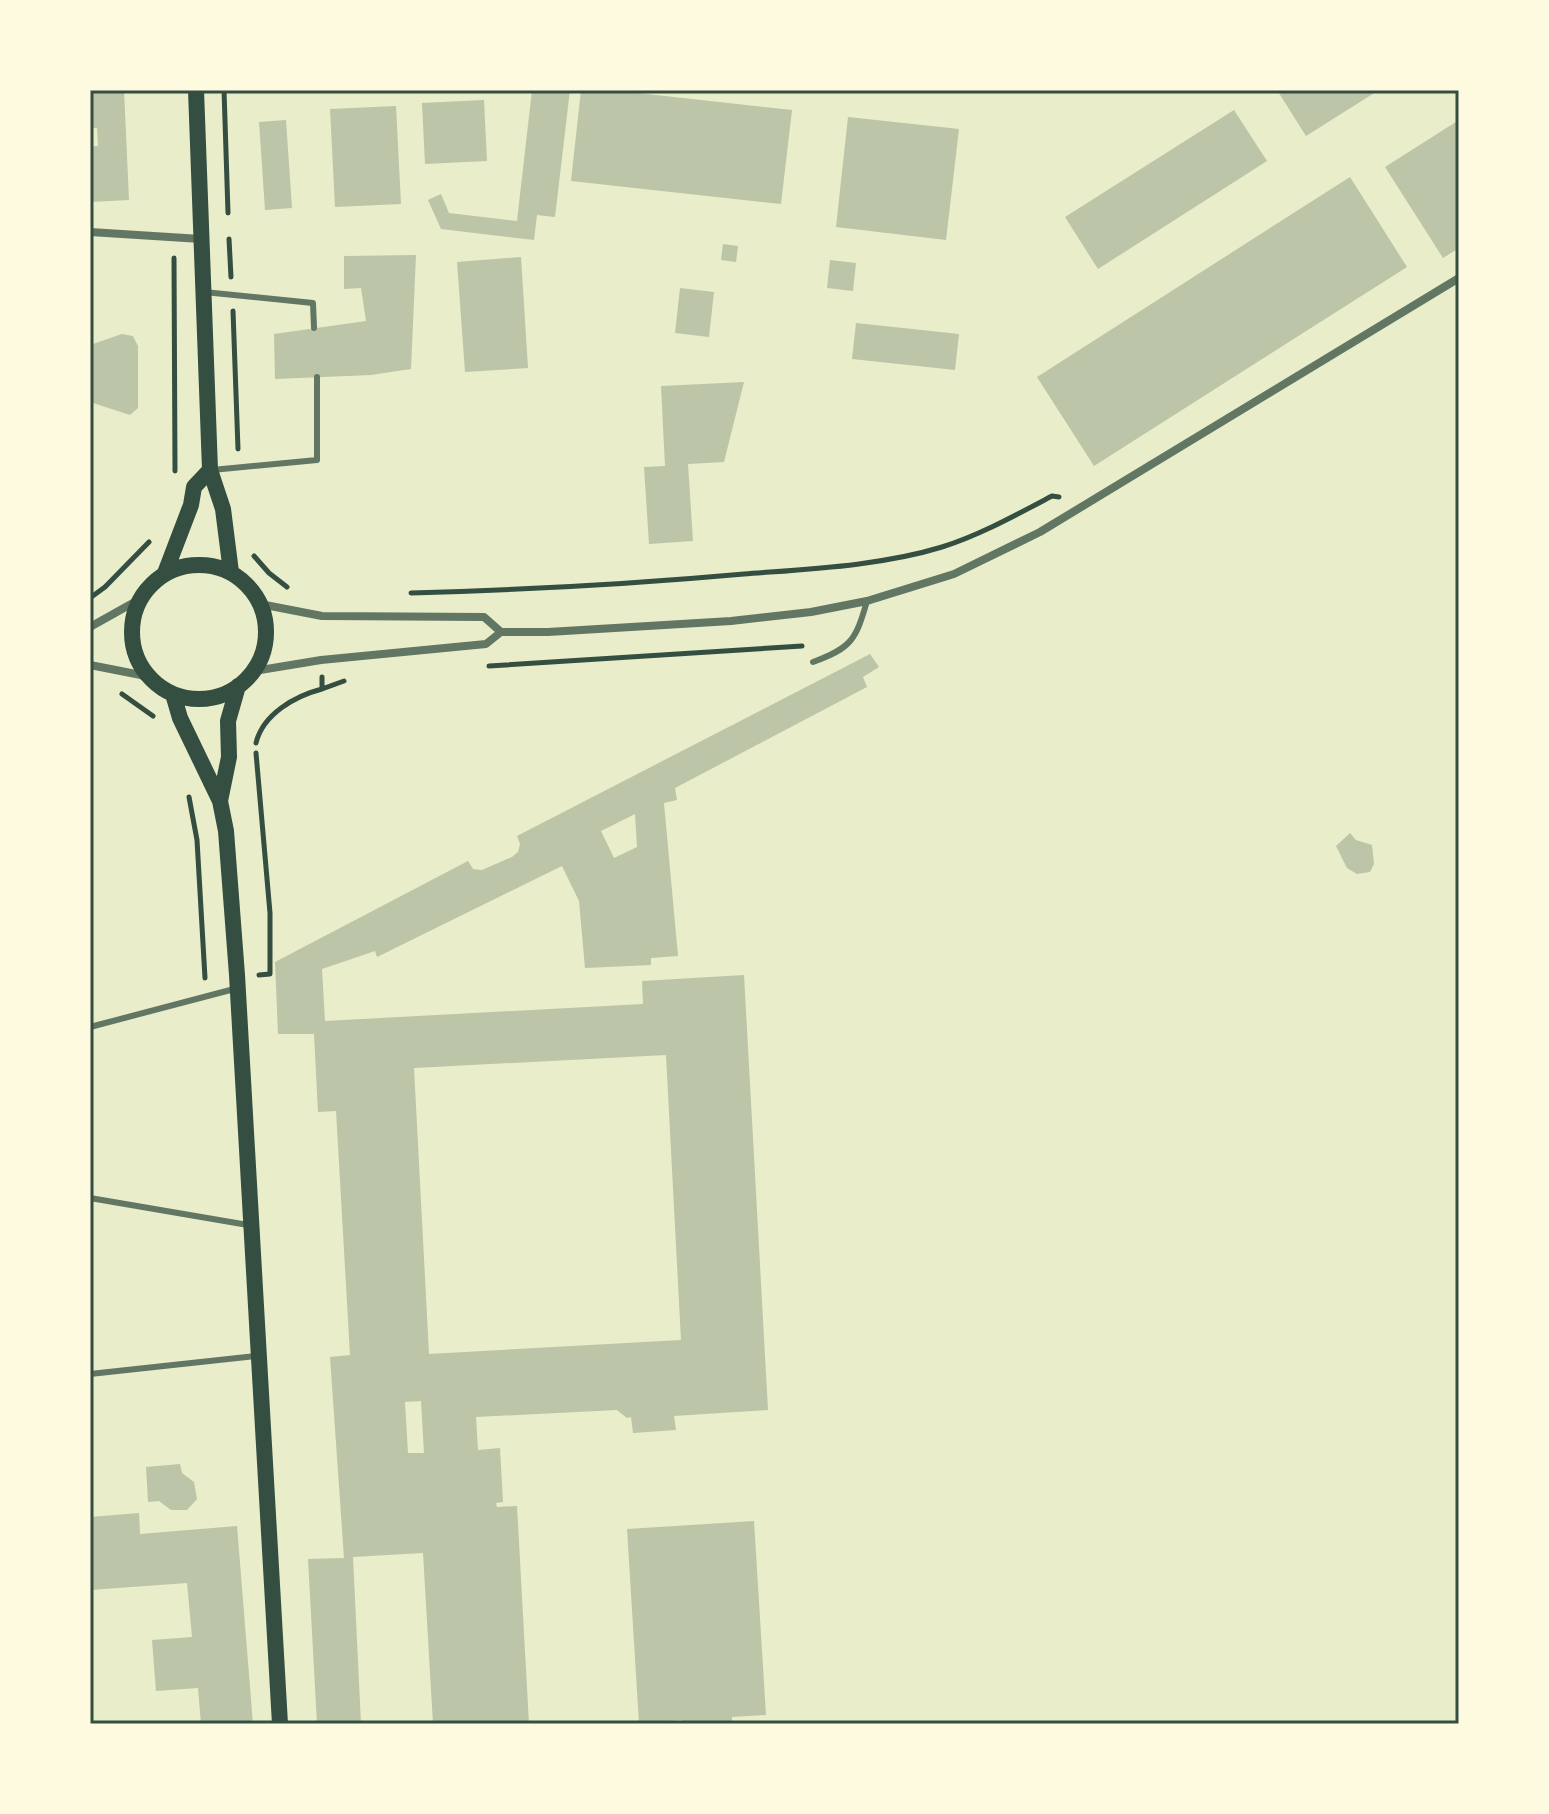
<svg xmlns="http://www.w3.org/2000/svg" width="1549" height="1814" font-family="Ubuntu,sans-serif">
	<style>
		.building { fill: #bcc5a7; fill-rule: evenodd }
		.lines { fill: none; stroke-linecap: round; stroke-linejoin: round }
		.path { stroke: #344e41; stroke-width: 5 }
		.service { stroke: #617663; stroke-width: 6 }
		.minor { stroke: #617663; stroke-width: 8 }
		.secondary { stroke: #344e41; stroke-width: 16 }
		.neatline { fill: none; stroke: #344e41; stroke-width: 3 }
	</style>
	<rect width="100%" height="100%" fill="#e9edc9"/>
	<path class="building" d="M90,90H124L129,200L90,202V146H98L97,128H90Z
		M532,90H570L555,217L537,215L534,240L441,229L428,200L441,194L449,213L517,221Z
		M581,90H611L792,110L781,204L571,181Z
		M1277,90H1379L1306,136Z
		M484,100L487,161L425,164L422,103Z
		M396,106L401,204L335,207L330,109Z
		M1234,110L1267,161L1098,269L1065,217Z
		M848,117L959,129L946,240L836,227Z
		M286,120L292,208L265,210L259,122Z
		M1459,120V248L1443,258L1385,167Z
		M1350,177L1407,267L1094,466L1037,377Z
		M723,244L738,246L736,262L721,260Z
		M416,255L411,369L371,375L275,379L274,334L366,321L361,288L344,289V256Z
		M521,257L528,368L465,372L457,262Z
		M830,260L856,263L853,291L827,288Z
		M680,288L714,292L709,337L675,333Z
		M856,323L959,334L955,370L852,359Z
		M122,334L133,336L138,346V408L130,415L90,402V345Z
		M744,382L724,462L688,464L693,541L649,544L644,467L665,466L661,386Z
		M870,654L879,667L863,677L867,687L675,788L677,800L664,803L678,956L651,958V965L585,968L579,901L562,866L377,957L375,951L322,969L325,1021L643,1004L642,981L744,975L768,1410L674,1416L676,1430L633,1433L631,1417L627,1418L617,1410L476,1417L478,1450L500,1448L503,1502L496,1503L497,1507L517,1506L529,1724H433L423,1553L353,1557L361,1724H317L308,1559L344,1558L330,1357L350,1355L336,1111L318,1112L314,1034H278L275,962L468,861L473,869L482,870L512,857L518,852L520,844L517,836ZM635,814L637,847L614,858L601,831ZM666,1055L681,1340L429,1354L414,1068ZM421,1401L424,1453H408L405,1402Z
		M1350,833L1356,840L1372,845L1374,864L1370,872L1357,874L1347,868L1336,846Z
		M180,1464L182,1473L194,1482L197,1499L187,1510H171L159,1501L148,1502L146,1467Z
		M139,1513L140,1534L237,1526L253,1724H201L198,1688L156,1691L152,1640L192,1637L187,1583L90,1590V1517Z
		M754,1521L766,1715L732,1717V1724H682V1720L639,1723L627,1529Z"/>
	<g class="lines">
		<path class="path" d="M224,90L228,213
			M229,239L231,277
			M174,258L175,471
			M233,311L238,449
			M254,556L269,573L287,587
			M411,593C522,590 633,584 744,574C808,569 880,566 942,547C980,535 1016,515 1052,496L1059,497
			M90,598L105,587L149,542
			M489,666L802,646
			M322,689L344,681
			M122,694L153,716
			M256,743C263,714 295,696 322,689V677
			M256,753L270,913V974L259,975
			M189,797L197,840L205,978"/>
		<path class="service" d="M204,292L313,303L314,328
			M212,470L317,460V377
			M813,662C852,648 856,639 867,601
			M90,1027L238,988
			M90,1198L248,1225
			M90,1374L256,1356"/>
		<path class="minor" d="M90,232L201,239
			M260,604L322,616L484,617L501,632
			M90,627L140,599
			M90,665L141,675L155,683
			M254,671L321,660L486,644L501,632H548L731,621L811,612L867,601L954,574L1040,532L1459,278"/>
		<path class="secondary" d="M196,90L210,470L223,509L231,572
			M132 632a67 67 0 1 1 134 0a67 67 0 1 1-134 0Z
			M165,573L191,505L194,487L210,470
			M173,694L180,718L220,801L226,831L237,975L280,1724
			M220,801L229,757L228,721L238,686"/>
	</g>
	<rect width="1549" height="1814" fill="none" stroke="#fefae0" stroke-width="184"/>
	<rect x="92" y="92" width="1365" height="1630" class="neatline"/>
</svg>
